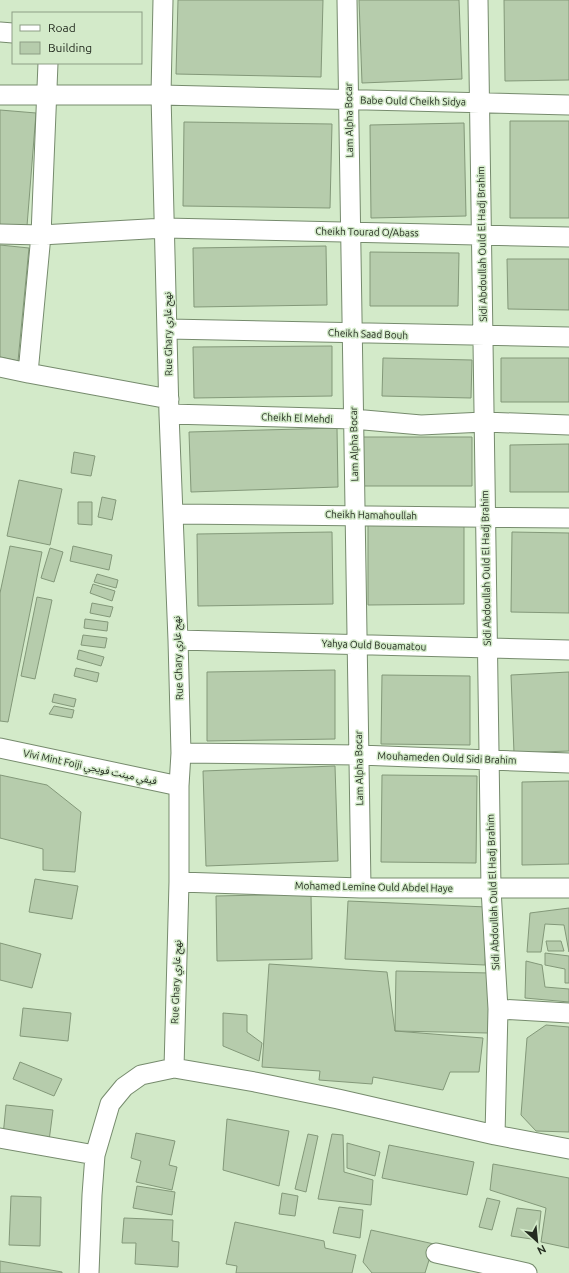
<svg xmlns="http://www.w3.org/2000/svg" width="569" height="1273" font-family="Ubuntu,'Noto Sans Arabic',sans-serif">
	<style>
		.building { fill: #b6ccac; stroke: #839879 }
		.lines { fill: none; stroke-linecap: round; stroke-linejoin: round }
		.minor-casing { stroke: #768b6d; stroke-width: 21 }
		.minor { stroke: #fff; stroke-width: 19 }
		.labels { text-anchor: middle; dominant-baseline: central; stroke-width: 3; stroke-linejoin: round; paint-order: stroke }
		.street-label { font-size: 10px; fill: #242c20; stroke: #d3eac9 }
	</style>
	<rect width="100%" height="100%" fill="#d3eac9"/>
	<path class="building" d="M178,0H323L321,77L176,74Z
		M359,0H459L462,79L362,83Z
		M504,0H569V80L505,81Z
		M0,110L36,113L27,226L0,225Z
		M510,121H569V218H510Z
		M184,122L332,124L330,208L183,206Z
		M464,123L466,216L371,218L370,125Z
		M0,245L29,248L18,361L0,357Z
		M326,246L327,305L194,307L193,248Z
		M370,252L459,253L458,306H370Z
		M507,259H569V310L508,309Z
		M332,346V396L194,398L193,347Z
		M383,358L472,360L471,398L382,396Z
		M501,358H569V402H501Z
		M337,428L338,487L191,492L189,432Z
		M363,437H472V486H363Z
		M569,444V492H510V445Z
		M74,452L95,456L91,476L71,473Z
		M19,480L62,489L50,545L7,536Z
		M102,497L116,500L112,520L98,517Z
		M78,502H92V525L78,524Z
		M368,525H464V604L368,605Z
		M332,532L333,604L198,606L197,534Z
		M512,532L569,533V613L511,612Z
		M10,546L42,552L8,722L0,721V593Z
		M73,546L112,555L109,570L70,561Z
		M50,548L63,552L54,582L41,578Z
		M97,574L118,580L116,588L94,582Z
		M93,584L115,591L112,601L90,593Z
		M37,597L52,600L35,679L21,676Z
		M92,603L113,607L110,617L90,613Z
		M85,619L108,622L107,631L84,628Z
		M83,635L107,638L105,648L81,645Z
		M79,650L104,657L101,666L77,659Z
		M76,668L99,673L97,682L74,676Z
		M335,670V739L207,741V672Z
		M569,672V751L514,753L511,675Z
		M382,675L470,676V745L381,744Z
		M54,694L76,699L74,707L52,702Z
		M54,706L74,710L72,718L49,714Z
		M335,766L338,861L206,866L203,771Z
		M0,775L47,785L81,812L75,872L43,870V849L0,838Z
		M382,775L477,776L476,863L381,862Z
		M569,781V864L522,865V782Z
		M35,879L78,886L72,919L29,912Z
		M311,894L312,959L217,961L216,896Z
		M348,901L487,907L485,965L345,959Z
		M569,908V952L564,925L545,924L541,952H527L530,913Z
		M546,941H561L564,951H548Z
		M0,943L41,954L32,988L0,980Z
		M545,953L569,956V983H565V969L545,965Z
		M526,961L542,965L545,987L569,989V1002L525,998Z
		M269,964L387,972L395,1031L483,1038L479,1072H450L443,1090L373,1077L372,1084L319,1080L320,1071L262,1067Z
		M396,971L490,973L488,1033L395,1031Z
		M23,1008L71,1013L68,1041L20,1036Z
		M223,1013L247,1015V1032L262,1043L259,1061L223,1046Z
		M546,1025L569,1027V1132L536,1131L521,1115L527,1038Z
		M20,1062L62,1079L54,1096L13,1079Z
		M6,1105L53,1110L49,1141L3,1136Z
		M227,1119L289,1131L279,1186L223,1170Z
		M136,1133L175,1141L169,1165L177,1167L172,1190L136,1182L141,1161L131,1158Z
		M308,1134L318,1136L306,1192L295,1189Z
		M332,1134L343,1135L344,1172L373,1180L371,1205L318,1199Z
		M347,1143L380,1152L375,1176L347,1168Z
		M389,1145L474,1162L467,1195L382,1178Z
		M493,1164L569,1178V1248L541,1242L546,1208L490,1190Z
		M137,1186L175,1192L172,1215L133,1208Z
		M282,1193L298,1196L295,1216L279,1214Z
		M11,1196L41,1197L40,1246L9,1245Z
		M487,1198L500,1201L492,1230L479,1227Z
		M339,1207L363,1210L360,1238L333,1233Z
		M517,1208L541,1211L538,1240L511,1236Z
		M124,1218L173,1220L172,1241L179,1242L178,1267L135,1264L136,1243H122Z
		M235,1222L324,1241L325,1248L356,1255L352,1273H236L237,1266L226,1264Z
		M371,1230L434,1244L425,1273H372L363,1262Z
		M0,1261L62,1272V1273H0Z"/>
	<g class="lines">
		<defs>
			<path id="minor" d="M163,0L161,95L169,414L178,640L181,753L179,786V882L174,1068
				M347,0L361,888
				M478,0L491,889L498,1009L495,1135
				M0,32L13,33
				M0,95H161L569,105
				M0,234L41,235L165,228L569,237
				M168,329L569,337
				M0,367L28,373L41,235L48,63
				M28,373L169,399
				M169,414L353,419L421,425L484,422L569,425
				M174,514L569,518
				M178,640L569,650
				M0,748L179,786
				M181,753L359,755L569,763
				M179,882L361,888H569
				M498,1009L569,1013
				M0,1138L95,1155
				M436,1253L527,1273
				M89,1273L92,1195L95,1155L110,1104L124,1087L141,1075L174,1068L255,1082L338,1099L495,1135L569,1149"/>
		</defs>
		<use href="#minor" class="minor-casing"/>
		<use href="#minor" class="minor"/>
	</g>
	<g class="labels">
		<g class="street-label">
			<text transform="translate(413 101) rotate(1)">Babe Ould Cheikh Sidya</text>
			<text transform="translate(349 120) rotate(-91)">Lam Alpha Bocar</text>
			<text transform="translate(367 232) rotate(1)">Cheikh Tourad O/Abass</text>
			<text transform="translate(482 244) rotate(-91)">Sidi Abdoullah Ould El Hadj Brahim</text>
			<text transform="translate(168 334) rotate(-91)">Rue Ghary نهج غاري</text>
			<text transform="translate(368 334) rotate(2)">Cheikh Saad Bouh</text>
			<text transform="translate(297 418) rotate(2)">Cheikh El Mehdi</text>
			<text transform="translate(354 444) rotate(-91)">Lam Alpha Bocar</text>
			<text transform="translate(371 515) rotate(1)">Cheikh Hamahoullah</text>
			<text transform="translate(486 568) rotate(-91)">Sidi Abdoullah Ould El Hadj Brahim</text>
			<text transform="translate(374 645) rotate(2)">Yahya Ould Bouamatou</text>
			<text transform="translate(178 658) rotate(-92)">Rue Ghary نهج غاري</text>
			<text transform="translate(447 758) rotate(2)">Mouhameden Ould Sidi Brahim</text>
			<text transform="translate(90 767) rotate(12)">Vivi Mint Foiji فيفي مينت فويجي</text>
			<text transform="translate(359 768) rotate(-91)">Lam Alpha Bocar</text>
			<text transform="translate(374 887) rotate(1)">Mohamed Lemine Ould Abdel Haye</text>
			<text transform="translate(493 892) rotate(-92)">Sidi Abdoullah Ould El Hadj Brahim</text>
			<text transform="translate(176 982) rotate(-88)">Rue Ghary نهج غاري</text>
		</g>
	</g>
	<rect x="12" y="12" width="130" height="52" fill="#d3eac9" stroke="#8d9e85"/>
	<rect x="20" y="25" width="20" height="6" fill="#ffffff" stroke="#8d9e85"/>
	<text x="48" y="32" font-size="12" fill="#242c20">Road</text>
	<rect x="20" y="42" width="20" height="12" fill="#b6ccac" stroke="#8d9e85"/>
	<text x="48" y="52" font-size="12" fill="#242c20">Building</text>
	<g transform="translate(537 1241) rotate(153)" stroke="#d3eac9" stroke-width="3" paint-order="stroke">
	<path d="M0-3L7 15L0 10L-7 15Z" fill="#242c20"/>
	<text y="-6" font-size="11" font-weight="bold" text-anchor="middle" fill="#242c20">N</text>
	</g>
</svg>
